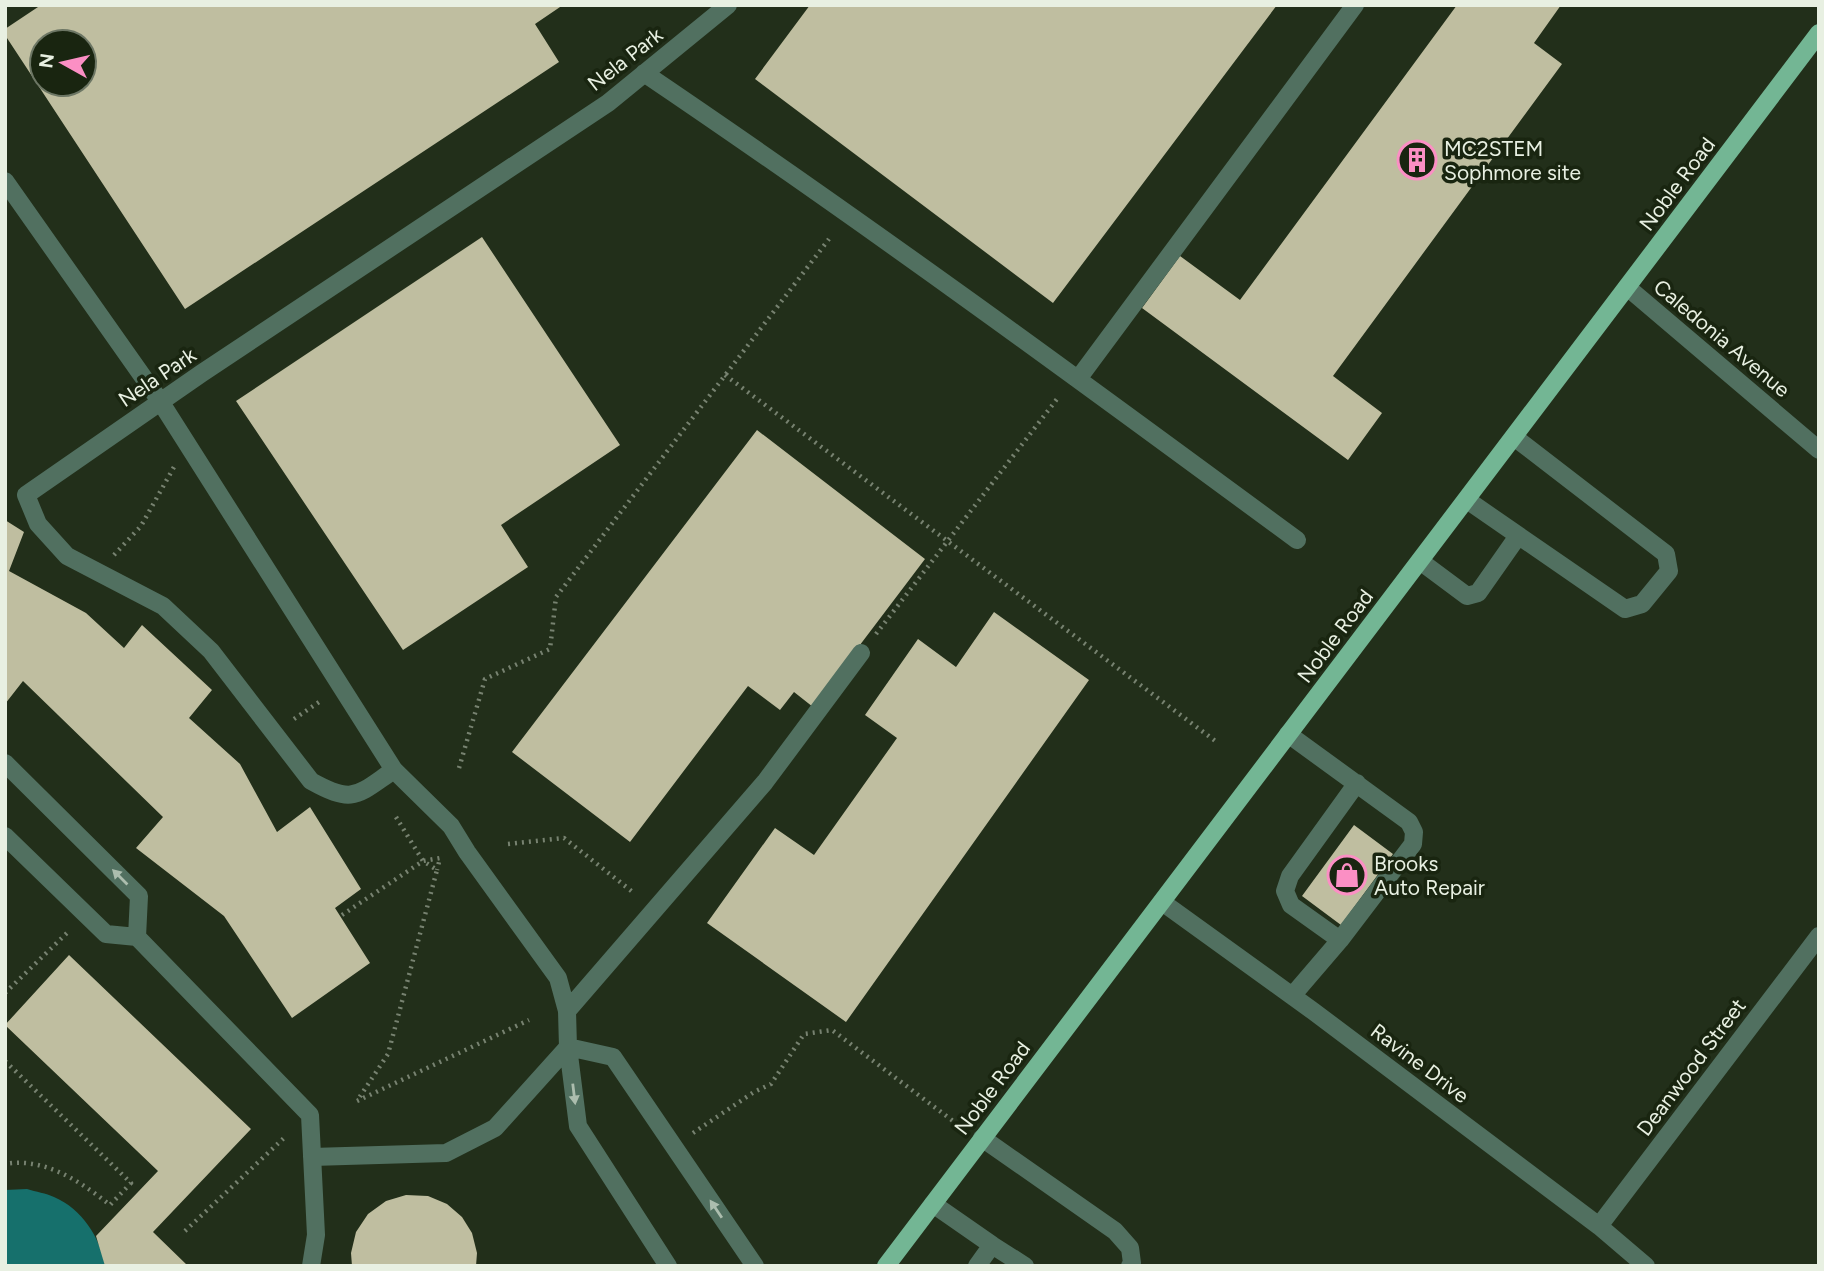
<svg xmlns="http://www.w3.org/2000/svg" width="1824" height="1271" font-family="Figtree,sans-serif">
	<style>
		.water { fill: #16706c }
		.building { fill: #bfbea0; fill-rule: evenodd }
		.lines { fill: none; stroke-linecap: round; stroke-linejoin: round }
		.path { stroke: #778270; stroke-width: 4.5; stroke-dasharray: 2 5; stroke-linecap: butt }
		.minor { stroke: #517060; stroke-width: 18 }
		.major { stroke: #73b694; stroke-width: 18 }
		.oneway { fill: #acbdae }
		.labels { text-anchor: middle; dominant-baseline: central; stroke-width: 7; stroke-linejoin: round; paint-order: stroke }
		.street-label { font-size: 21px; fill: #e8f0e2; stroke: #192510 }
		.poi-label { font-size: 21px; fill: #e8f0e2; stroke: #192510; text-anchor: start }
	</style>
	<rect width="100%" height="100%" fill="#222f1a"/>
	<path class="water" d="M27,1189C36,1192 46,1193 54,1197C82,1209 100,1237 105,1266H5V1190Z"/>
	<path class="building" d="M41,5H563L535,24L559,62L185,309L5,35V29ZM42,42H84V84H42Z
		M810,5H1277L1053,303L755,79Z
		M1457,5H1561L1534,43L1562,64L1333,376L1382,413L1348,460L1142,308L1180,256L1240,300Z
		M482,237L620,445L501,525L528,567L403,650L236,401Z
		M757,430L925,559L813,707L794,692L780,710L748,686L630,842L512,752Z
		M5,520L24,532L9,571L86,613L124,648L142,625L212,690L189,718L240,764L277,832L310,807L361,889L335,908L370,963L292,1018L224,916L136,848L163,817L23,681L5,704Z
		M994,612L1089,680L846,1022L707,923L775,828L814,855L897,738L865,715L918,639L956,667Z
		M1354,825L1393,854L1341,925L1302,896Z
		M69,955L251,1129L153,1232L188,1266H105L96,1236L158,1171L5,1025Z
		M406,1195L428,1196L447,1204L462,1217L472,1233L477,1253L476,1266H352L351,1253L356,1232L368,1214L386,1201Z"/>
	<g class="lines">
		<path class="path" d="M725,375L1218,743
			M114,555L141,526L174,467
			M876,634L1057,399
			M294,719L322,700
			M459,768L485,679L550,649L556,597L829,239
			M396,817L423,861L437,870L388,1054L357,1101L529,1020
			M508,844L564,838L634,893
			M342,915L423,861L440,858L437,870
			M5,993L70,930
			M5,1061L131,1183L110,1205C81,1182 45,1157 5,1164
			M693,1133L754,1092L771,1084L804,1034L832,1030L953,1121
			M185,1231L285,1137"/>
		<path class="minor" d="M644,73C866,223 1081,381 1297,540
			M5,181L160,401L394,770L451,826L467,852L558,978L567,1011L568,1047L495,1128L446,1153L312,1157
			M1627,287L1819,450
			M1078,379L1355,5
			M1467,500L1625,609L1642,604L1669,571L1666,554L1514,437
			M1420,561L1467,596L1478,593L1518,536
			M1288,734L1409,822L1414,832L1413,844L1340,940L1291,905L1285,891L1290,876L1357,783
			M5,763L139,896L137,937
			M394,770C357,795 354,805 311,781L211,651L163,606L67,556L38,524L26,495L202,373L608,103L728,5
			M5,836L106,934L137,937L310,1115L316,1235L311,1266
			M1162,902L1313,1011L1599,1226L1646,1266
			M1292,996L1340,940
			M567,1011L765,782L861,653
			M982,1138L1115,1231L1130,1248L1132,1263L1130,1266
			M933,1204L992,1245
			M1599,1226L1819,936
			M668,1266L578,1126L568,1047L613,1057L755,1266
			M977,1266L992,1245L1025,1266"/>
		<path class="major" d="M886,1266L1819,33"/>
	</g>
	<defs><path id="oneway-solid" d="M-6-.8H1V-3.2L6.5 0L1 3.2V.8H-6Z" transform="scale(1.75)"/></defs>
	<g class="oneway">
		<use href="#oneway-solid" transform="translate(120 877) rotate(-135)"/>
		<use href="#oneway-solid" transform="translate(574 1094) rotate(83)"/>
		<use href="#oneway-solid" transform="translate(716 1209) rotate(-124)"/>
	</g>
	<defs>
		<symbol id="building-ring" viewBox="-11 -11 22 22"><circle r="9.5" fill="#192510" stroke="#fb8fc4" stroke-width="1.5"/><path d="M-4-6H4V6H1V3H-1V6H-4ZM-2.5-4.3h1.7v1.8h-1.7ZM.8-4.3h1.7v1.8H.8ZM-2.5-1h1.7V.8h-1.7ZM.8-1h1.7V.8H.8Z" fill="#fb8fc4"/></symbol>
		<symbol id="shop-ring" viewBox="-11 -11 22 22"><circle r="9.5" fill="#192510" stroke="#fb8fc4" stroke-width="1.5"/><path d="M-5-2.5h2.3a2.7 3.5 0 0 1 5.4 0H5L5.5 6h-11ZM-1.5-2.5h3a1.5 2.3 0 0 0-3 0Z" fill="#fb8fc4"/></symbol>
	</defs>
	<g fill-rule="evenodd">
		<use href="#building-ring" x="1395" y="138" width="44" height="44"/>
		<use href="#shop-ring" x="1325" y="853" width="44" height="44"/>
	</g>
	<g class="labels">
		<g class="street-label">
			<text transform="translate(625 59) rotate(-38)">Nela Park</text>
			<text transform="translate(1677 184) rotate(-53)">Noble Road</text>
			<text transform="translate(1722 338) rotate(40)">Caledonia Avenue</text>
			<text transform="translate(157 377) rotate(-34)">Nela Park</text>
			<text transform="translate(1335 636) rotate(-53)">Noble Road</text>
			<text transform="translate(1420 1063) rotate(37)">Ravine Drive</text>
			<text transform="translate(1691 1067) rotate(-53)">Deanwood Street</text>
			<text transform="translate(992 1088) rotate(-53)">Noble Road</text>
		</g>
		<g class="poi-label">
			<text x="1444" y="148">MC2STEM<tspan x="1444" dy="24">Sophmore site</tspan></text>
			<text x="1374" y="863">Brooks<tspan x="1374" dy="24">Auto Repair</tspan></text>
		</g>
	</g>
	<rect width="1824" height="1271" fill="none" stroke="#e8f0e2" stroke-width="14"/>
	<g transform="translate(63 63) rotate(278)"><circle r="33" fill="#192510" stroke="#6c7664" stroke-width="2"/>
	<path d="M0-5L12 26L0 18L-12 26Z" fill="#fb8fc4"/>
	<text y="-10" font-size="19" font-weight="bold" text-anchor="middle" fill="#e8f0e2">N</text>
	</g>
</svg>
